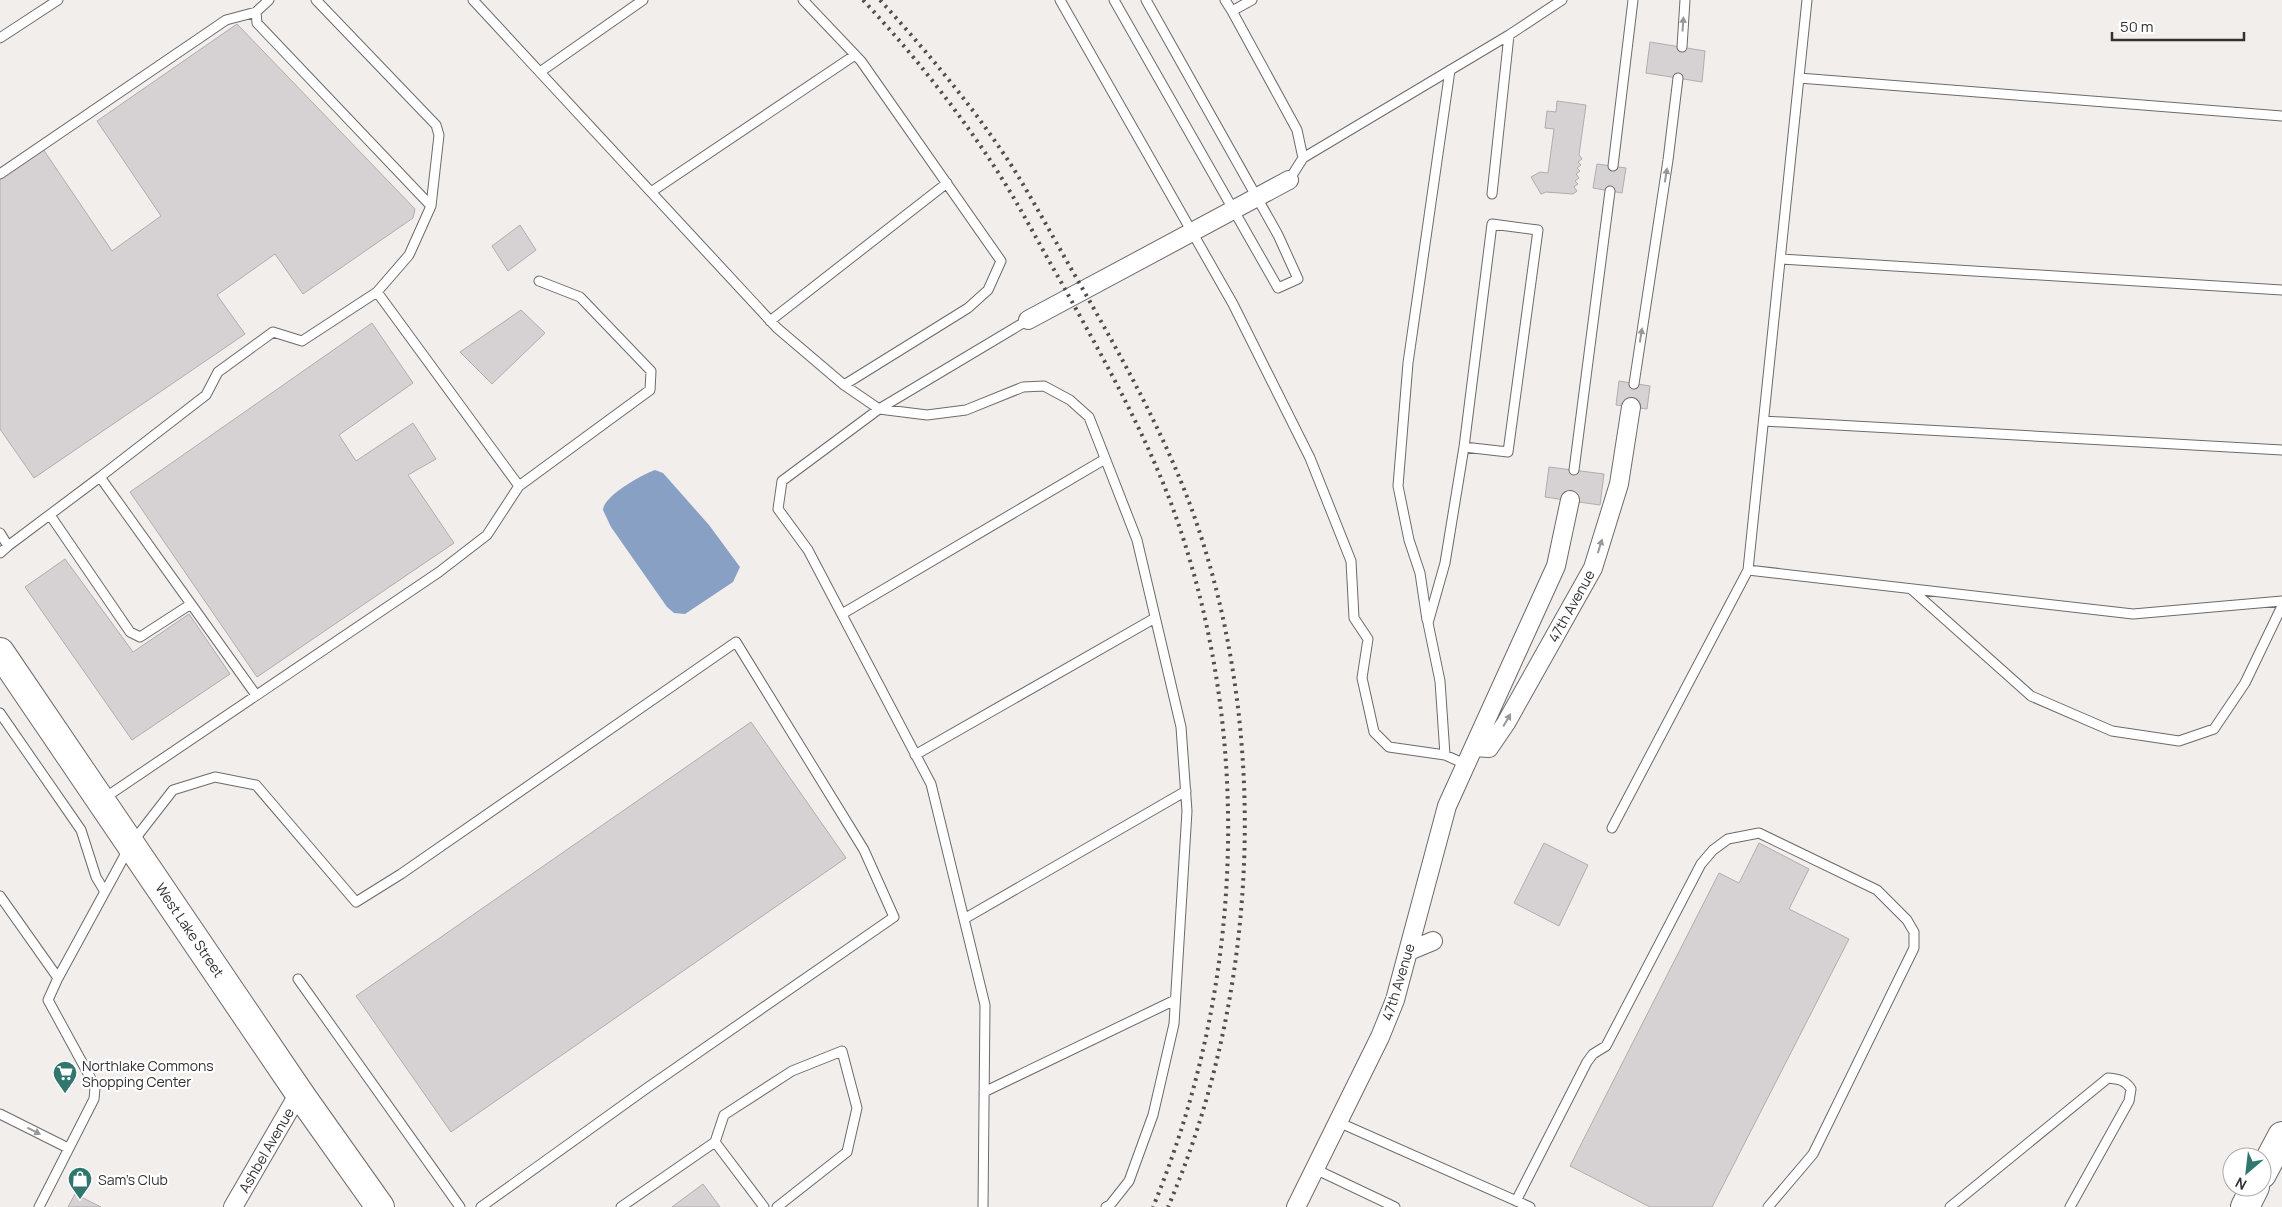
<svg xmlns="http://www.w3.org/2000/svg" width="2282" height="1207" font-family="Manrope,sans-serif">
	<style>
		.water { fill: #87a0c4 }
		.building { fill: #d6d2d3; stroke: #b1adae }
		.lines { fill: none; stroke-linecap: round; stroke-linejoin: round }
		.service-casing { stroke: #6e6a69; stroke-width: 11 }
		.minor-casing { stroke: #6e6a69; stroke-width: 20 }
		.primary-casing { stroke: #6e6a69; stroke-width: 30 }
		.motorway-casing { stroke: #6e6a69; stroke-width: 30 }
		.service { stroke: #fff; stroke-width: 9 }
		.minor { stroke: #fff; stroke-width: 18 }
		.primary { stroke: #fff; stroke-width: 28 }
		.motorway { stroke: #fff; stroke-width: 28 }
		.rail { stroke: #514f4e; stroke-width: 4; stroke-dasharray: 2.5 5; stroke-linecap: butt }
		.oneway { fill: #989898 }
		.labels { text-anchor: middle; dominant-baseline: central; stroke-width: 4.5; stroke-linejoin: round; paint-order: stroke }
		.street-label { font-size: 14px; fill: #323030; stroke: #fff }
		.poi-label { font-size: 14px; fill: #323030; stroke: #fff; text-anchor: start }
	</style>
	<rect width="100%" height="100%" fill="#f2eeec"/>
	<path class="water" d="M655,470L663,473L709,525L740,567L733,582L685,614L674,613L667,607L611,527L603,510C603,496 643,474 655,470Z"/>
	<path class="building" d="M237,24L415,209L413,218L303,294L275,254L217,295L245,334L34,478L0,429V179L43,149L112,251L161,216L97,121Z
		M1650,42L1705,51L1702,82L1646,73Z
		M1557,101L1586,105L1579,155L1582,159L1578,162L1581,165L1577,168L1580,171L1576,174L1579,178L1575,181L1578,184L1574,187L1577,191L1573,194L1546,192L1541,194L1531,177L1540,172L1548,173L1554,129L1545,128L1547,111L1556,112Z
		M1597,164L1626,168L1622,193L1593,188Z
		M520,225L536,250L508,271L492,246Z
		M521,310L545,333L492,384L460,352Z
		M372,323L413,383L339,435L356,461L413,423L436,459L408,475L454,543L257,677L130,492Z
		M1619,381L1650,386L1647,409L1616,405Z
		M1549,467L1604,474L1600,505L1545,497Z
		M65,559L133,652L189,614L230,674L132,740L25,587Z
		M751,722L846,858L451,1132L356,996Z
		M1544,843L1588,865L1559,926L1514,903Z
		M1759,843L1809,869L1789,909L1849,939L1712,1207H1650L1570,1166L1719,873L1739,883Z
		M703,1184L720,1207H672Z
		M75,1194L101,1207H68Z"/>
	<g class="lines">
		<defs>
			<path id="service" d="M269,0L256,12L257,23L431,206
				M473,0L777,328L844,385L879,409L927,415L966,410L1023,387L1044,386L1070,400L1089,417L1137,540L1181,727L1187,811L1174,1024L1153,1115L1129,1181L1110,1205L1106,1207
				M803,0L861,61L1001,261L988,290L968,308L844,385
				M1060,0L1233,304L1310,458L1351,561L1354,618L1368,639L1362,678L1374,732L1389,747L1445,755L1440,681L1428,623L1445,563L1464,447L1492,224L1538,230L1508,452L1464,447
				M1114,0L1278,288L1298,279L1278,235L1146,0
				M1225,0L1232,11
				M1252,0L1232,11L1297,130L1303,158L1289,180
				M0,38L58,0
				M1682,47L1685,0
				M540,72L643,0
				M1799,78L2282,116
				M1303,158L1509,35L1562,0
				M1613,166L1633,0
				M0,174L226,20L256,12
				M651,192L855,55
				M1492,194L1509,35
				M1781,259L2282,290
				M377,292L519,486
				M770,321L947,183
				M1634,384L1668,160L1678,78
				M1764,421L2282,450
				M1574,470L1610,191
				M100,477L206,395L218,372L273,332L302,341L377,292L409,255L431,206L439,135L436,125L316,0
				M0,533L8,546
				M0,553L8,546L100,477L191,604L140,637L130,632L50,515
				M1748,570L2133,614L2282,601
				M1911,589L2031,696L2112,731L2179,741L2214,729L2245,683L2282,606
				M191,604L256,695
				M842,614L1105,459
				M1427,620L1420,573L1409,540L1398,486L1408,363L1450,70
				M0,713L81,830L96,877L105,892
				M915,755L1155,618
				M1445,755L1465,764
				M103,799L439,572L487,535L519,486L650,390L651,371L580,297L539,281
				M1612,828L1748,570L1807,0
				M0,896L58,978
				M964,919L1186,791
				M298,979L460,1207
				M984,1092L1175,1000
				M0,1114L68,1148
				M1338,1122L1530,1207
				M715,1142L764,1207
				M1315,1169L1395,1207
				M1516,1201L1587,1062L1593,1054L1606,1046L1701,864L1713,850L1728,839L1759,833L1877,890L1907,920L1914,932V948L1813,1154L1768,1207
				M39,1207L94,1099L95,1088L90,1077L48,1000L58,978L131,844L173,790L215,777L256,785L356,902L401,874L736,642L864,850L894,917L647,1088L481,1207
				M621,1207L715,1142L724,1115L792,1071L842,1051L857,1108L847,1152L777,1207
				M983,1207L985,1005L931,784L808,550L778,509L782,481L879,409L1028,320
				M1950,1207L2108,1078C2119,1079 2125,1080 2131,1089L2129,1101L2070,1207"/>
			<path id="minor" d="M1028,320L1289,180
				M1474,747L1489,748L1506,723L1593,568L1619,484L1631,407
				M1409,951L1433,941
				M233,1207L299,1093
				M1296,1207L1380,1037L1395,1000L1447,806L1556,566L1570,500"/>
			<path id="primary" d="M0,652L302,1097L380,1207"/>
			<path id="motorway" d="M2262,1174L2282,1136
				M2245,1207L2255,1187"/>
		</defs>
		<use href="#service" class="service-casing"/>
		<use href="#minor" class="minor-casing"/>
		<use href="#primary" class="primary-casing"/>
		<use href="#motorway" class="motorway-casing"/>
		<use href="#service" class="service"/>
		<use href="#minor" class="minor"/>
		<use href="#primary" class="primary"/>
		<use href="#motorway" class="motorway"/>
		<path class="rail" d="M863,0C914,55 961,114 1001,177C1022,210 1040,246 1060,280C1102,356 1147,435 1176,517C1254,740 1243,989 1153,1207
			M880,0C929,54 976,110 1015,171C1038,209 1059,248 1081,286C1122,358 1163,431 1192,510C1271,730 1260,993 1168,1207"/>
	</g>
	<defs><path id="oneway-solid" d="M-6-.8H1V-3.2L6.5 0L1 3.2V.8H-6Z" transform="scale(1.25)"/></defs>
	<g class="oneway">
		<use href="#oneway-solid" transform="translate(1683 24) rotate(-86)"/>
		<use href="#oneway-solid" transform="translate(1666 175) rotate(-81)"/>
		<use href="#oneway-solid" transform="translate(1641 335) rotate(-81)"/>
		<use href="#oneway-solid" transform="translate(1600 546) rotate(-73)"/>
		<use href="#oneway-solid" transform="translate(1507 720) rotate(-60)"/>
		<use href="#oneway-solid" transform="translate(34 1131) rotate(27)"/>
	</g>
	<defs>
		<symbol id="supermarket-pin" viewBox="-11 -11 22 30"><path d="M0 17L-7.5 6A9.5 9.5 0 1 1 7.5 6Z" fill="#30776e" stroke="#fff"/><path d="M-6-5.5h2.5l.6 2H6L4.5 2H-2.5L-4.4-4H-6ZM-1.5 3.2a1.3 1.3 0 1 0 .1 0ZM3 3.2a1.3 1.3 0 1 0 .1 0Z" fill="#fff"/></symbol>
		<symbol id="shop-pin" viewBox="-11 -11 22 30"><path d="M0 17L-7.5 6A9.5 9.5 0 1 1 7.5 6Z" fill="#30776e" stroke="#fff"/><path d="M-5-2.5h2.3a2.7 3.5 0 0 1 5.4 0H5L5.5 6h-11ZM-1.5-2.5h3a1.5 2.3 0 0 0-3 0Z" fill="#fff"/></symbol>
	</defs>
	<g fill-rule="evenodd">
		<use href="#supermarket-pin" x="51" y="1059" width="28" height="38"/>
		<use href="#shop-pin" x="66" y="1165" width="28" height="38"/>
	</g>
	<g class="labels">
		<g class="street-label">
			<text transform="translate(1571 606) rotate(-61)">47th Avenue</text>
			<text transform="translate(190 930) rotate(56)">West Lake Street</text>
			<text transform="translate(1398 982) rotate(-73)">47th Avenue</text>
			<text transform="translate(266 1150) rotate(-60)">Ashbel Avenue</text>
		</g>
		<g class="poi-label">
			<text x="82" y="1065">Northlake Commons<tspan x="82" dy="16">Shopping Center</tspan></text>
			<text x="98" y="1179">Sam's Club</text>
		</g>
	</g>
	<g transform="translate(2247 1172) rotate(208)"><circle r="24" fill="#ffffff" stroke="#adacac"/>
	<path d="M0-4L9 19L0 12L-9 19Z" fill="#30776e"/>
	<text y="-8" font-size="14" font-weight="bold" text-anchor="middle" fill="#323030">N</text>
	</g>
	<path d="M2112 32v8h132v-8" fill="none" stroke="#323030" stroke-width="2.5"/>
	<text x="2120" y="32" font-size="15" fill="#323030" stroke="#ffffff" stroke-width="4" paint-order="stroke">50 m</text>
</svg>
